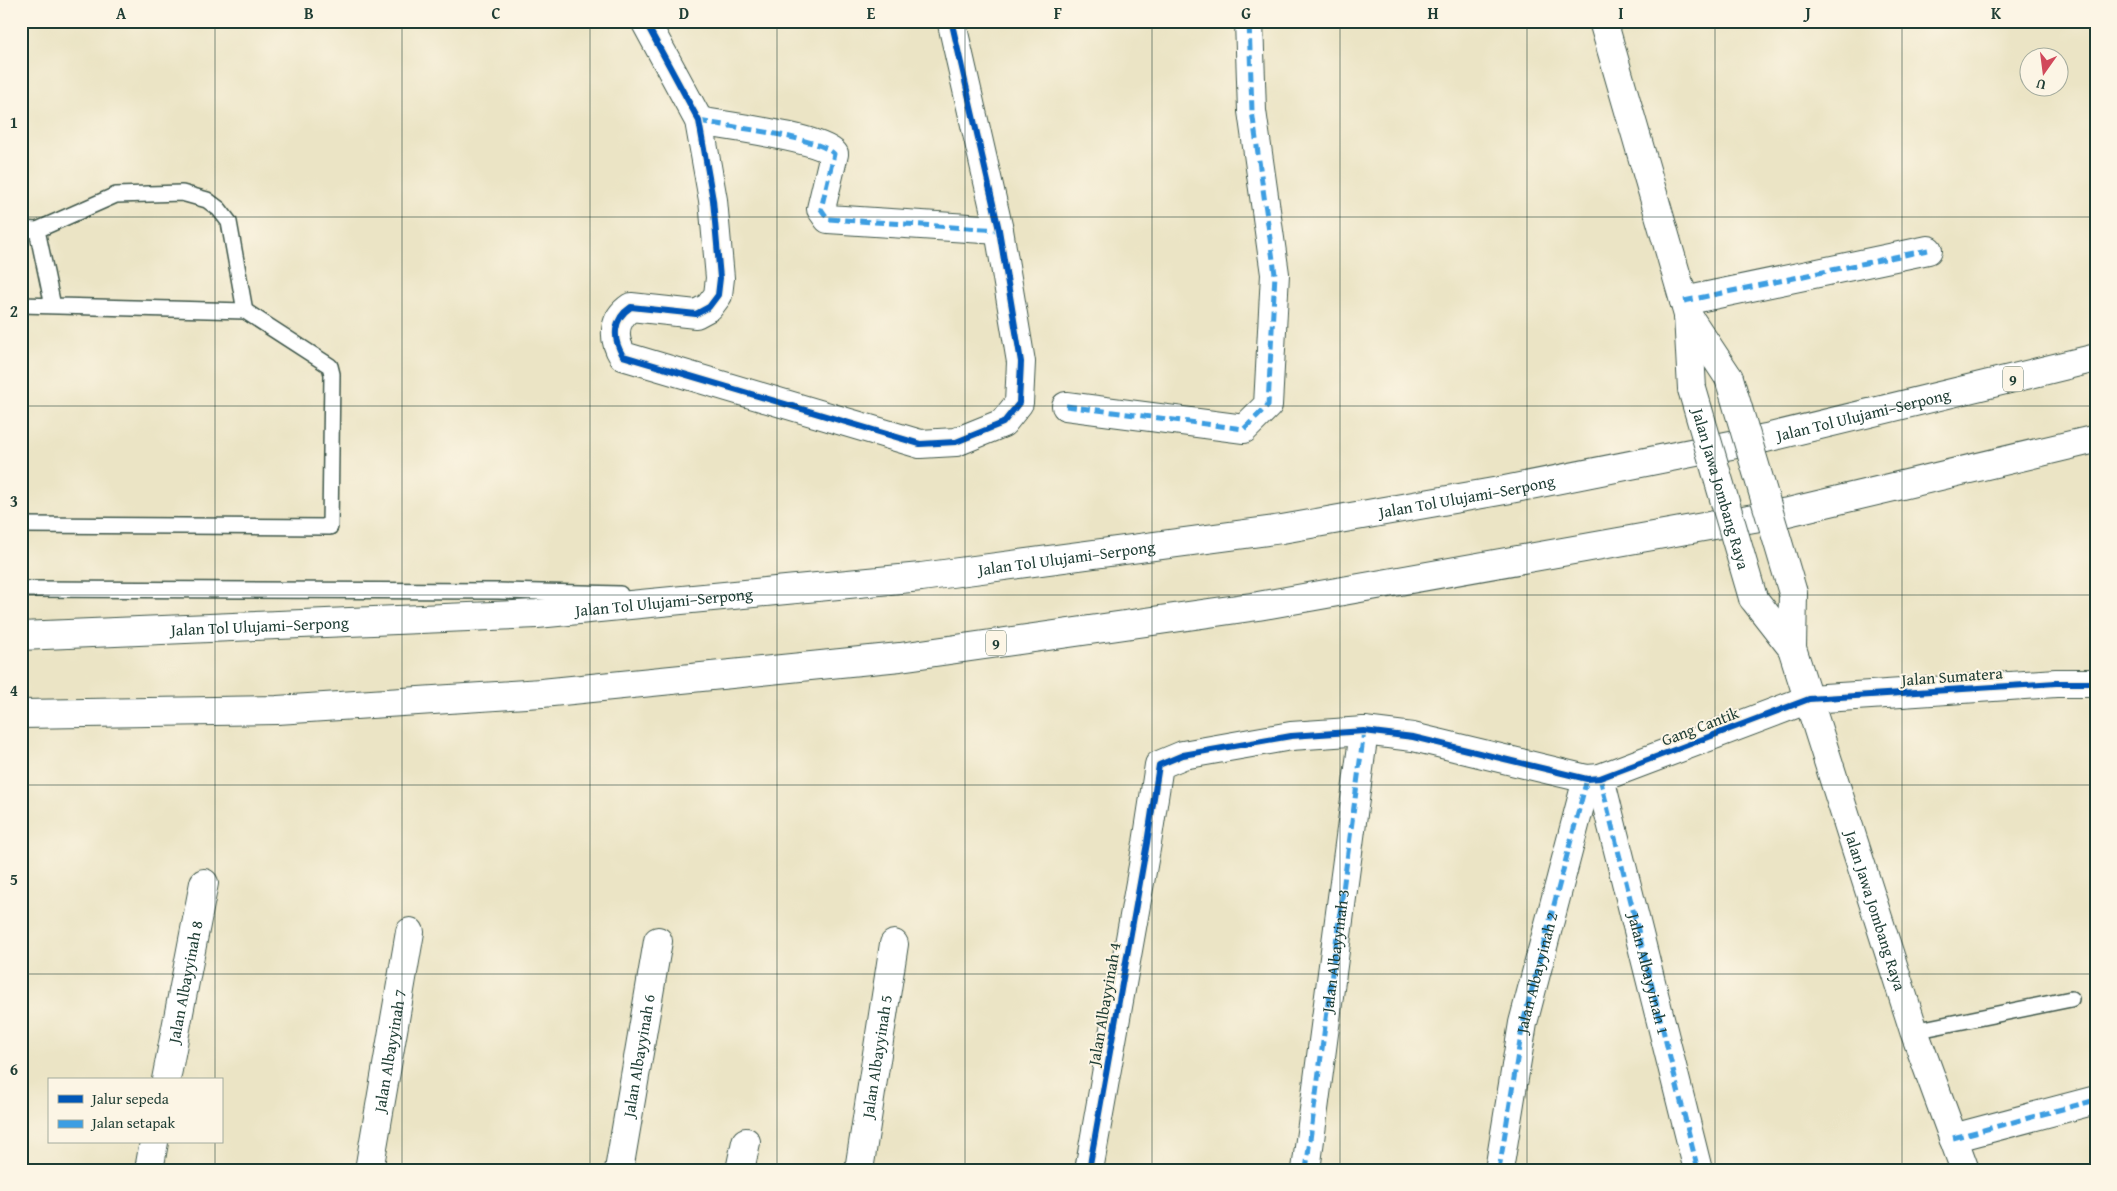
<svg xmlns="http://www.w3.org/2000/svg" width="2117" height="1191" font-family="'Gentium Book Plus',serif">
	<style>
		.lines { fill: none; stroke-linecap: round; stroke-linejoin: round }
		.service-casing { stroke: #3e564a; stroke-width: 18 }
		.minor-casing { stroke: #3e564a; stroke-width: 30 }
		.tertiary-casing { stroke: #3e564a; stroke-width: 30 }
		.secondary-casing { stroke: #3e564a; stroke-width: 30 }
		.motorway-casing { stroke: #3e564a; stroke-width: 30 }
		.service { stroke: #fff; stroke-width: 15 }
		.minor { stroke: #fff; stroke-width: 28 }
		.tertiary { stroke: #fff; stroke-width: 28 }
		.secondary { stroke: #fff; stroke-width: 28 }
		.motorway { stroke: #fff; stroke-width: 28 }
		.secondary-bridge-casing { stroke: #3e564a; stroke-width: 30; stroke-linecap: butt }
		.secondary-bridge { stroke: #fff; stroke-width: 28 }
		.quiet { stroke: #3c9ee2; stroke-width: 5; stroke-dasharray: 10 5; stroke-linecap: butt }
		.cycleway-casing { stroke: #fcf5e5; stroke-width: 9 }
		.cycleway { stroke: #0057b8; stroke-width: 6 }
		.grid { fill: none; stroke: #1f3d34; stroke-width: 1; stroke-opacity: 0.55 }
		.labels { text-anchor: middle; dominant-baseline: central; stroke-width: 4; stroke-linejoin: round; paint-order: stroke }
		.shield { fill: #fcf5e5; stroke: #617469; stroke-width: 1 }
		.shield-label { font-size: 15px; font-weight: bold; fill: #1f3d34 }
		.street-label { font-size: 16px; fill: #1f3d34; stroke: #fcf5e5 }
		.neatline { fill: none; stroke: #1f3d34; stroke-width: 2 }
		.grid-label { font-size: 16px; text-anchor: middle; font-weight: bold; fill: #1f3d34 }
	</style>
	<rect width="100%" height="100%" fill="#fcf5e5"/>
	<filter id="ink" filterUnits="userSpaceOnUse"><feTurbulence type="fractalNoise" baseFrequency=".02" numOctaves="2"/><feDisplacementMap in="SourceGraphic" scale="10" xChannelSelector="R" yChannelSelector="G"/><feConvolveMatrix kernelMatrix="1 2 1 2 8 2 1 2 1" color-interpolation-filters="sRGB"/></filter>
	<filter id="wash" filterUnits="userSpaceOnUse"><feTurbulence type="fractalNoise" baseFrequency=".0096" numOctaves="4" result="noise"/><feDisplacementMap in="SourceGraphic" scale="20" xChannelSelector="R" yChannelSelector="G"/><feGaussianBlur stdDeviation="1.12" result="paint"/><feColorMatrix in="noise" values="0 0 0 0 0 0 0 0 0 0 0 0 0 0 0 0 0 1.4 0 .05"/><feComposite in="paint" operator="in"/></filter>
	<g filter="url(#wash)">
		<rect width="100%" height="100%" fill="#ebe4c5"/>
	</g>
	<g filter="url(#ink)">
		<g class="lines">
			<defs>
				<path id="service" d="M21,229L37,230L116,195L182,193L207,200L219,209L229,222L245,311
					M37,230L53,306
					M21,305L245,311L330,366L332,374L330,527L21,525
					M21,589L498,591L620,594
					M1914,1031L2071,999"/>
				<g id="minor">
					<path d="M645,21L699,121L713,200L720,278L718,295L709,307L696,314L631,307C613,319 612,338 623,356L920,444L956,442L1003,423L1019,403L1021,362L999,230L952,24"/>
					<path d="M699,121C725,126 819,137 834,154L821,209L828,219L999,230"/>
					<path d="M1684,301L1928,250"/>
					<path d="M1066,406L1244,429L1268,405L1275,274L1252,111L1249,21"/>
					<path id="s1" d="M1600,778L1698,1170"/>
					<path id="s2" d="M166,1080L204,883"/>
					<path d="M1953,1138L2096,1100"/>
					<path d="M149,1170L154,1142"/>
					<path id="s3" d="M369,1170L410,932"/>
					<path id="s4" d="M619,1170L658,941"/>
					<path d="M740,1170L746,1142"/>
					<path id="s5" d="M859,1170L894,944"/>
					<path d="M1089,1170L1147,843L1159,765L1183,755L1291,736L1364,731L1413,737L1587,779L1600,778L1809,699"/>
					<path id="s6" d="M1306,1170L1364,731"/>
					<path id="s7" d="M1499,1170L1523,1023L1587,779"/>
				</g>
				<path id="tertiary" d="M1809,699L2056,683H2096"/>
				<g id="secondary">
					<path d="M1603,21L1688,315L1692,389"/>
					<path d="M1688,316L1729,378"/>
					<path id="s8" d="M1753,598L1792,648L1914,1031L1965,1170"/>
					<path d="M1792,648L1793,593"/>
				</g>
				<g id="motorway">
					<path id="s9" d="M21,636L537,614L921,577L1282,529L1505,490L1766,438L2096,358"/>
					<path d="M21,714L277,710L542,693L900,657L1258,606L1788,512L2096,439"/>
				</g>
			</defs>
			<use href="#service" class="service-casing"/>
			<use href="#minor" class="minor-casing"/>
			<use href="#tertiary" class="tertiary-casing"/>
			<use href="#secondary" class="secondary-casing"/>
			<use href="#motorway" class="motorway-casing"/>
			<use href="#service" class="service"/>
			<use href="#minor" class="minor"/>
			<use href="#tertiary" class="tertiary"/>
			<use href="#secondary" class="secondary"/>
			<use href="#motorway" class="motorway"/>
			<defs>
				<g id="secondary-bridge">
					<path d="M1729,378L1793,593"/>
					<path id="s10" d="M1692,389L1753,598"/>
				</g>
			</defs>
			<use href="#secondary-bridge" class="secondary-bridge-casing"/>
			<use href="#secondary-bridge" class="secondary-bridge"/>
			<path class="quiet" d="M699,121C725,126 819,137 834,154L821,209L828,219L999,230
				M1684,301L1928,250
				M1066,406L1244,429L1268,405L1275,274L1252,111L1249,21
				M1600,778L1698,1170
				M1953,1138L2096,1100
				M1306,1170L1364,731
				M1499,1170L1523,1023L1587,779"/>
			<defs>
				<path id="cycleway" d="M645,21L699,121L713,200L720,278L718,295L709,307L696,314L631,307C613,319 612,338 623,356L920,444L956,442L1003,423L1019,403L1021,362L999,230L952,24
					M1089,1170L1147,843L1159,765L1183,755L1291,736L1364,731L1413,737L1587,779L1600,778L1809,699L2056,683H2096"/>
			</defs>
			<use href="#cycleway" class="cycleway-casing"/>
			<use href="#cycleway" class="cycleway"/>
		</g>
	</g>
	<path class="grid" d="M215,21V1080M402,21V1170M590,21V1170M777,21V1170M965,21V1170M1152,21V1170M1340,21V1170M1527,21V1170M1715,21V1170M1902,21V1170M21,217H2096M21,406H2096M21,595H2096M21,785H2096M21,974H2096M215,1142V1170"/>
	<g class="labels">
		<g class="shield">
			<rect x="2003" y="366.5" width="20" height="25" rx="4"/>
			<rect x="986" y="630.5" width="20" height="25" rx="4"/>
		</g>
		<g class="shield-label">
			<text x="2013" y="379">9</text>
			<text x="996" y="643">9</text>
		</g>
		<g class="street-label">
			<text stroke="none"><textPath href="#s9" startOffset="1859">Jalan Tol Ulujami–Serpong</textPath></text>
			<text stroke="none"><textPath href="#s10" startOffset="104">Jalan Jawa Jombang Raya</textPath></text>
			<text stroke="none"><textPath href="#s9" startOffset="1454">Jalan Tol Ulujami–Serpong</textPath></text>
			<text stroke="none"><textPath href="#s9" startOffset="1049">Jalan Tol Ulujami–Serpong</textPath></text>
			<text stroke="none"><textPath href="#s9" startOffset="644">Jalan Tol Ulujami–Serpong</textPath></text>
			<text stroke="none"><textPath href="#s9" startOffset="239">Jalan Tol Ulujami–Serpong</textPath></text>
			<text transform="translate(1952 676) rotate(-4)">Jalan Sumatera</text>
			<text transform="translate(1700 726) rotate(-21)">Gang Cantik</text>
			<text stroke="none"><textPath href="#s8" startOffset="339">Jalan Jawa Jombang Raya</textPath></text>
			<text stroke="none"><textPath href="#s6" startOffset="221">Jalan Albayyinah 3</textPath></text>
			<text stroke="none"><textPath href="#s7" startOffset="201">Jalan Albayyinah 2</textPath></text>
			<text stroke="none"><textPath href="#s1" startOffset="202">Jalan Albayyinah 1</textPath></text>
			<text stroke="none"><textPath href="#s2" startOffset="100">Jalan Albayyinah 8</textPath></text>
			<text transform="translate(1104 1004) rotate(-80)">Jalan Albayyinah 4</text>
			<text stroke="none"><textPath href="#s3" startOffset="121">Jalan Albayyinah 7</textPath></text>
			<text stroke="none"><textPath href="#s4" startOffset="116">Jalan Albayyinah 6</textPath></text>
			<text stroke="none"><textPath href="#s5" startOffset="115">Jalan Albayyinah 5</textPath></text>
		</g>
	</g>
	<rect width="2117" height="1191" fill="none" stroke="#fcf5e5" stroke-width="55"/>
	<rect x="48" y="1078" width="175" height="65" fill="#fcf5e5" stroke="#a4ab9e"/>
	<rect x="58" y="1095" width="25" height="8" fill="#0057b8" stroke="#a4ab9e"/>
	<text x="92" y="1104" font-size="15" fill="#1f3d34">Jalur sepeda</text>
	<rect x="58" y="1120" width="25" height="8" fill="#3c9ee2" stroke="#a4ab9e"/>
	<text x="92" y="1128" font-size="15" fill="#1f3d34">Jalan setapak</text>
	<g transform="translate(2044 72) rotate(194)"><circle r="24" fill="#fcf5e5" stroke="#a4ab9e"/>
	<path d="M0-4L9 19L0 12L-9 19Z" fill="#d1495b"/>
	<text y="-8" font-size="14" font-weight="bold" text-anchor="middle" fill="#1f3d34">U</text>
	</g>
	<rect x="28" y="28" width="2062" height="1136" class="neatline"/>
	<g class="grid-label">
		<text x="121" y="19">A</text>
		<text x="309" y="19">B</text>
		<text x="496" y="19">C</text>
		<text x="684" y="19">D</text>
		<text x="871" y="19">E</text>
		<text x="1058" y="19">F</text>
		<text x="1246" y="19">G</text>
		<text x="1433" y="19">H</text>
		<text x="1621" y="19">I</text>
		<text x="1808" y="19">J</text>
		<text x="1996" y="19">K</text>
		<text x="14" y="128">1</text>
		<text x="14" y="317">2</text>
		<text x="14" y="507">3</text>
		<text x="14" y="696">4</text>
		<text x="14" y="885">5</text>
		<text x="14" y="1075">6</text>
	</g>
</svg>
